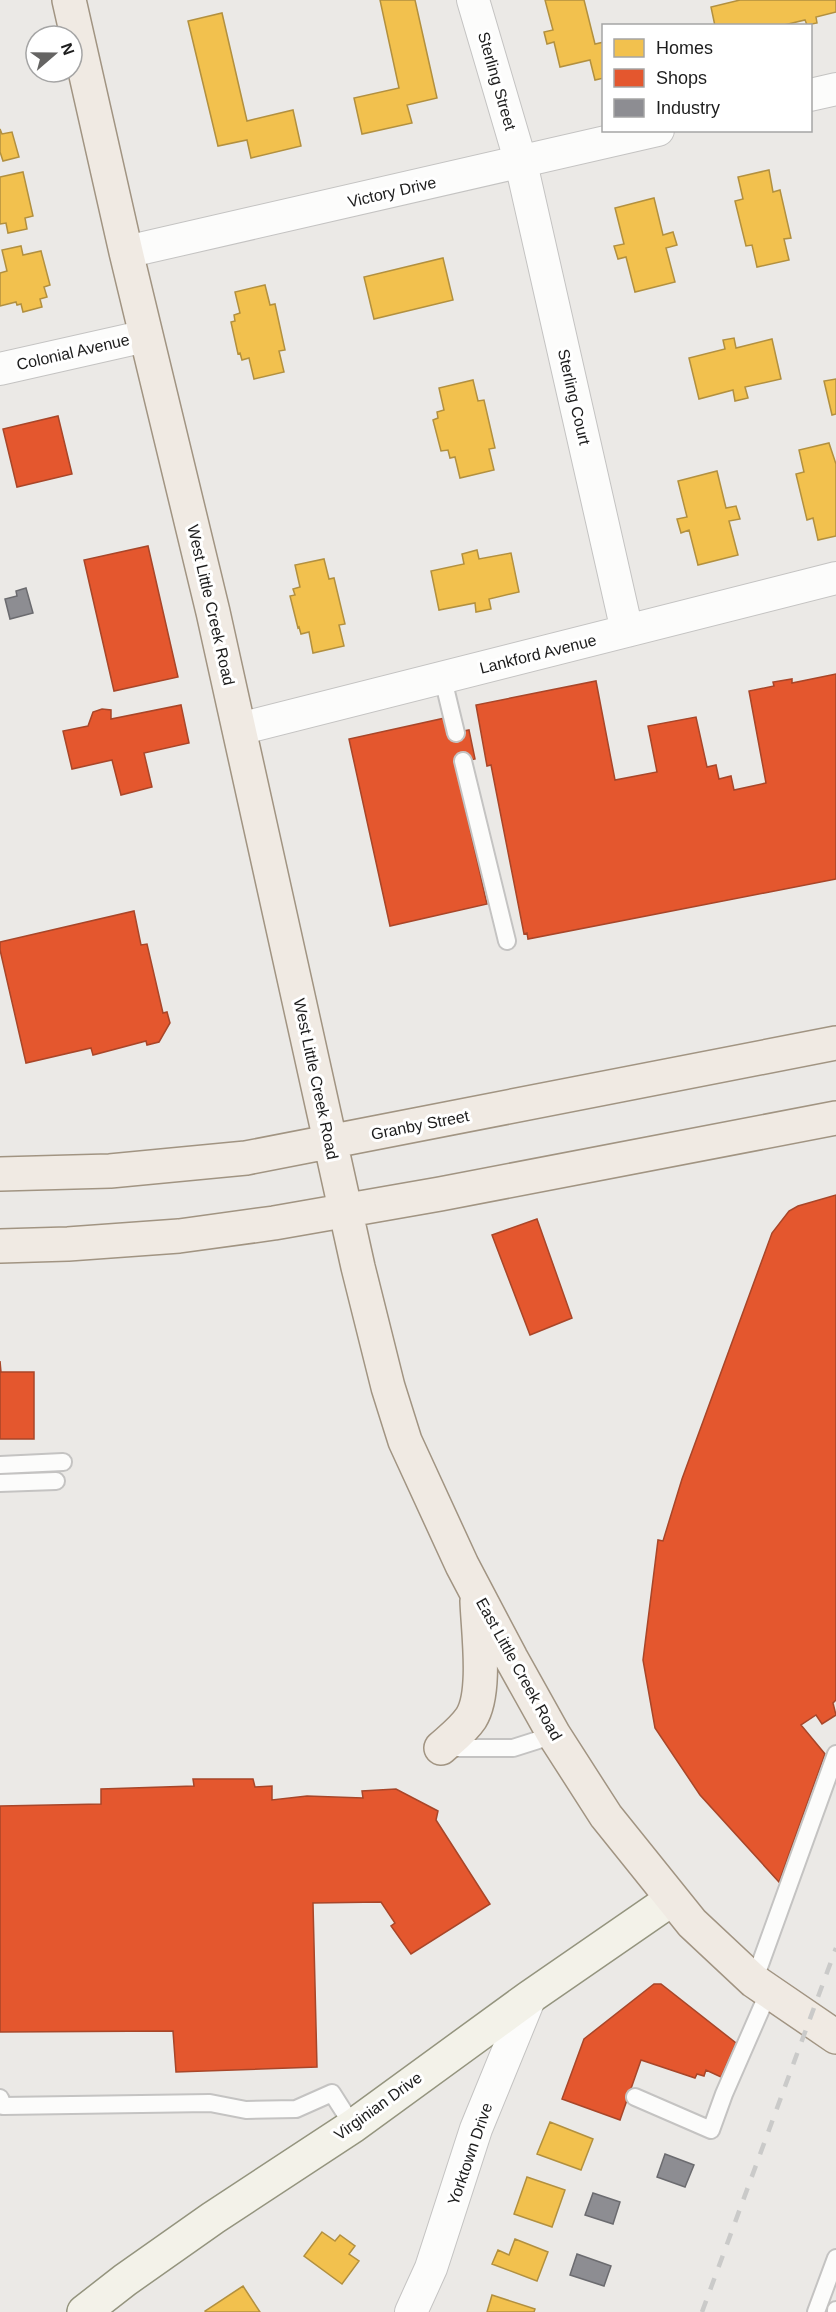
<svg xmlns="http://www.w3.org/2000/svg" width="836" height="2312" font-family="Helvetica,sans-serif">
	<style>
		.homes { fill: #f2c14e; stroke: #b2903f; stroke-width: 1.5 }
		.shops { fill: #e4572e; stroke: #a84629; stroke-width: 1.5 }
		.industry { fill: #8d8d92; stroke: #6b6b6f; stroke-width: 1.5 }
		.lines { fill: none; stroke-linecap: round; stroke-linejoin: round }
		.lane-casing { stroke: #c4c3c2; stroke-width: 20 }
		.street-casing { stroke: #c4c3c2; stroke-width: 34 }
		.secondary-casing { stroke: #94947e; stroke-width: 36 }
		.primary-casing { stroke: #a19482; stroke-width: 36 }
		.lane { stroke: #fcfcfb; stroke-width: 16 }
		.street { stroke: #fcfcfb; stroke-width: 32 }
		.secondary { stroke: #f3f2e9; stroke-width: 33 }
		.primary { stroke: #f0eae3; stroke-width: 33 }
		.rail { stroke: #cacac9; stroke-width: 4.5; stroke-dasharray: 12 12; stroke-linecap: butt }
		.labels { text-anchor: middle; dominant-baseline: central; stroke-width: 6; stroke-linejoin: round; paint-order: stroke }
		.street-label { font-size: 16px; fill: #1d1d1d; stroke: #fff }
	</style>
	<rect width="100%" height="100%" fill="#ebe9e6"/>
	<path class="homes" d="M380,0H415L437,98L407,105L412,123L362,134L354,98L399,88Z
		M545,0H584L595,44L604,42V78L595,80L590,60L560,67L554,42L547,44L544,32L553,30Z
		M740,0H836V12L816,17L817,23L807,25L805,20L780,26H715L711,7Z
		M222,13L247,121L293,110L301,146L251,158L247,140L218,146L188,21Z
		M0,129L2,134L12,132L19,157L3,161L0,152Z
		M769,170L773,192L780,190L791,238L784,239L789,260L757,267L752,245L746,246L735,201L743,199L738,177Z
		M23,172L33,216L25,218L27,229L8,233L6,223L0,224V177Z
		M654,198L663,235L673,232L677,245L666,248L675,282L635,292L626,257L618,259L614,246L624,244L615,208Z
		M21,246L23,255L41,251L50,285L44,287L47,297L40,299L42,307L23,312L21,304L17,305L16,302L0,306V273L7,271L2,250Z
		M443,258L453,300L374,319L364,277Z
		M265,285L270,305L275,304L285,350L279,351L284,372L254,379L249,358L242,360L240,353L238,354L231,322L235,321L234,315L240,313L235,292Z
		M734,338L736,348L772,339L781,379L745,387L748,398L735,401L733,390L699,399L689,358L725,349L723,340Z
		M836,379V414L832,415L824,381Z
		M473,380L478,401L484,400L495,448L489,449L494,470L460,478L455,457L450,458L448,450L441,451L433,420L438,418L437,412L444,410L439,388Z
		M829,443L836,464V536L818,540L813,518L807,520L796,474L804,472L799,450Z
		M717,471L726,508L736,506L740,519L729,521L738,555L698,565L689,530L681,533L677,519L687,517L678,481Z
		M477,550L479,559L511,553L519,592L489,599L491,609L476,612L475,603L439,610L431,571L464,564L462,554Z
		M324,559L329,579L334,578L345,624L339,625L344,646L313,653L309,632L301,634L299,627L298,628L290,596L295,595L293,589L300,587L295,565Z
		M550,2122L593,2139L581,2170L537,2154Z
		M527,2177L565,2190L552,2227L514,2214Z
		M322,2232L335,2241L340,2235L355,2246L349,2254L359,2261L342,2284L304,2256Z
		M515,2239L548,2252L537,2281L492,2264L498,2250L509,2255Z
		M243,2286L260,2312H206L205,2311Z
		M492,2295L535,2309L534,2312H487Z"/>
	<path class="shops" d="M58,416L72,474L17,487L3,429Z
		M148,546L178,677L114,691L84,560Z
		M836,674V879L528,939L527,933L524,934L491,765L487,766L476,705L596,681L615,780L657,772L648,726L696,717L707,767L716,765L719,779L731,776L734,790L766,783L749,691L774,686L773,682L792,679V683Z
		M181,705L189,743L144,753L152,787L121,795L112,760L72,769L63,731L88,726L93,712L102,709L111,710V719Z
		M445,718L449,734L469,730L475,759L455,763L487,904L390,926L349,739Z
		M134,911L141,945L147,944L163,1013L167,1012L170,1023L159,1042L147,1045L146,1041L93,1055L91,1048L26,1063L0,950V942Z
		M836,1195V1700L833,1703L836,1715L822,1724L816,1715L801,1725L825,1754L779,1882L700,1795L655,1728L643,1660L658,1540L663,1541L682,1479L772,1233L789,1211L798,1206Z
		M537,1219L572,1318L530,1335L492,1235Z
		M0,1361L1,1372H34V1439H0Z
		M193,1779H253L255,1787L272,1786V1800L307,1796L363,1798L362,1791L396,1789L438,1811L436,1820L490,1904L411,1954L391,1926L395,1923L381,1902L313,1903L317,2067L176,2072L173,2031L0,2032V1806L101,1804V1789L194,1786Z
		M654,1984H661L736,2043L721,2077L706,2070L704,2076L697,2074L695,2078L641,2060L620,2120L562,2099L584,2039Z"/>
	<path class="industry" d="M26,588L33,613L10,619L5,599L17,596L16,591Z
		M665,2154L694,2165L685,2187L657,2177Z
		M593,2193L620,2202L613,2224L585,2215Z
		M577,2254L611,2266L604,2286L570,2275Z"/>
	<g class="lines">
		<defs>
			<path id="lane" d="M443,679L456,733
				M463,761L507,941
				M0,1465L63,1462
				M0,1483L56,1481
				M445,1748H513L554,1735
				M754,1981L836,1754
				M635,2097L711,2130L724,2094L769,1991
				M0,2098L3,2106L210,2103L246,2110L296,2109L332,2093L353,2126
				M816,2312L836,2258
				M836,2312V2310"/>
			<path id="street" d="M473,0L521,163L627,631
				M810,95L836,89
				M126,252L658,130
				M0,369L146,336
				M239,729L836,578
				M411,2312L431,2268L476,2129L530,1997"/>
			<path id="secondary" d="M84,2312L125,2280L213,2218L353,2126L530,1997L672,1899"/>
			<path id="primary" d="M69,0L126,252L213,612L358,1267L388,1387L405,1441L462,1565L511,1658L554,1735L606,1816L692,1923L754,1981L836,2037
				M0,1174L110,1171L246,1158L836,1043
				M0,1246L68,1244L179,1236L274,1223L440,1194L836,1118
				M441,1748C451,1739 463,1730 471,1718C487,1693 478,1631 477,1601"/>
		</defs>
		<use href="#lane" class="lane-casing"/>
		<use href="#street" class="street-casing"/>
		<use href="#secondary" class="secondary-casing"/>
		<use href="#primary" class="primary-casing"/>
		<use href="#lane" class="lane"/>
		<use href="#street" class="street"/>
		<use href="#secondary" class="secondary"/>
		<use href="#primary" class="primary"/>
		<path class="rail" d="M702,2312L836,1948"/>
	</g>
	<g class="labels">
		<g class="street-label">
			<text transform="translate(497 81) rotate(74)">Sterling Street</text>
			<text transform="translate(392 192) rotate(-13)">Victory Drive</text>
			<text transform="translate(73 352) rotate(-13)">Colonial Avenue</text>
			<text transform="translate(574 397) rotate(77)">Sterling Court</text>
			<text transform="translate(211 605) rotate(77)">West Little Creek Road</text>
			<text transform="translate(538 654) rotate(-14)">Lankford Avenue</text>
			<text transform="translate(316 1079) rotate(78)">West Little Creek Road</text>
			<text transform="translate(420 1125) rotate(-11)">Granby Street</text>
			<text transform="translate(519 1669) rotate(61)">East Little Creek Road</text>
			<text transform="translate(378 2106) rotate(-36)">Virginian Drive</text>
			<text transform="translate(470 2154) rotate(-71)">Yorktown Drive</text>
		</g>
	</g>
	<rect x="602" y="24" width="210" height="108" fill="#ffffff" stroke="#a5a5a5" stroke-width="1.5"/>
	<rect x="614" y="39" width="30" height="18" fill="#f2c14e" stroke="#a5a5a5" stroke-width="1.5"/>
	<text x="656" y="54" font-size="18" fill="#1d1d1d">Homes</text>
	<rect x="614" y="69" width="30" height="18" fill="#e4572e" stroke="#a5a5a5" stroke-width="1.5"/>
	<text x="656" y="84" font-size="18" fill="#1d1d1d">Shops</text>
	<rect x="614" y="99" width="30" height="18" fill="#8d8d92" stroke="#a5a5a5" stroke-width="1.5"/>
	<text x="656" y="114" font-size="18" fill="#1d1d1d">Industry</text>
	<g transform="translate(54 54) rotate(70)"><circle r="28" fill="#ffffff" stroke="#a5a5a5" stroke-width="1.5"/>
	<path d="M0-4.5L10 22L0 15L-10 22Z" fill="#656463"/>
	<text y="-9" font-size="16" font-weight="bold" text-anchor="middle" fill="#1d1d1d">N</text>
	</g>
</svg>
